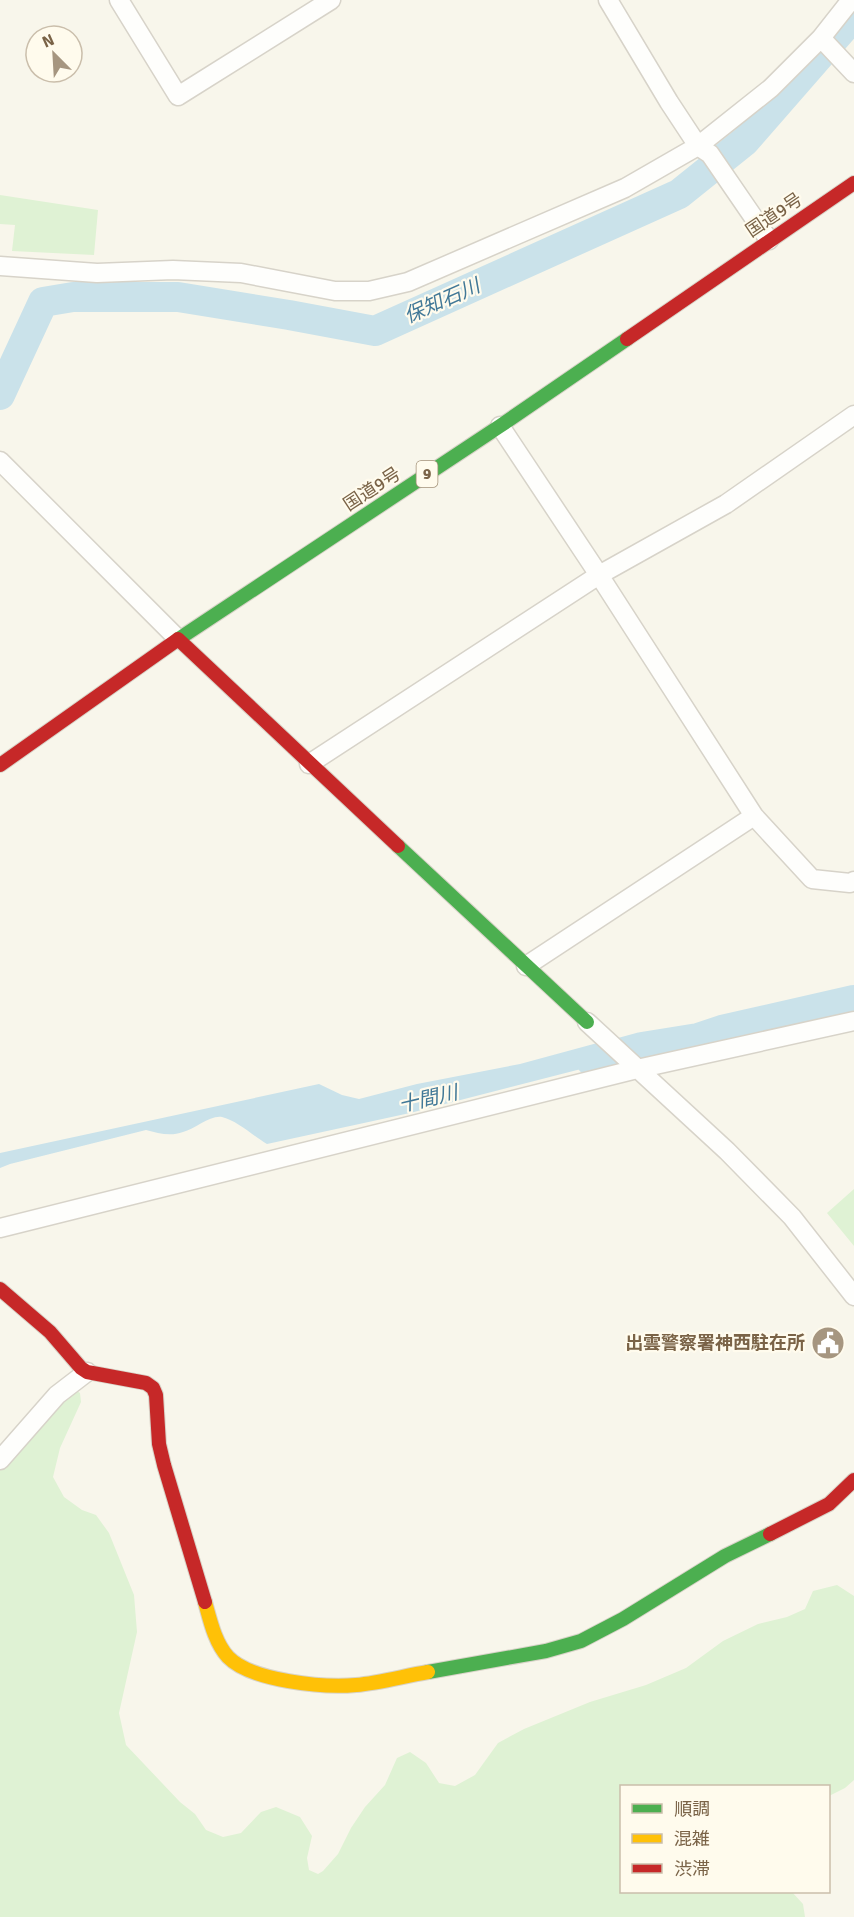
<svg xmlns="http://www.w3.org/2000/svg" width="854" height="1917" font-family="Signika,'Noto Sans JP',sans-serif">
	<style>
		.green { fill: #dff2d4 }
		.water { fill: #cae2ea }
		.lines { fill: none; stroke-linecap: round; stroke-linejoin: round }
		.river { stroke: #cae2ea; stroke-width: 30 }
		.street-casing { stroke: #d7d3c9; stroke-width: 21 }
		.fast-casing { stroke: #d8d3c8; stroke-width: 16 }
		.slow-casing { stroke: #d8d3c8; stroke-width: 16 }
		.jam-casing { stroke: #d8d3c8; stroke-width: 16 }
		.street { stroke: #fefefc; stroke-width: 18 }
		.fast { stroke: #4caf50; stroke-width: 14 }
		.slow { stroke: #ffc107; stroke-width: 14 }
		.jam { stroke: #c62828; stroke-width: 14 }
		.labels { text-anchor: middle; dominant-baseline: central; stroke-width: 4.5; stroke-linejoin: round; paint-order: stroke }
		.shield { fill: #fffbed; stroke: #a29179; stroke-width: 1.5 }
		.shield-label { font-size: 16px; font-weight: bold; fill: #7a6347 }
		.street-label { font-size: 18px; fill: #7a6347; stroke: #fffbed }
		.poi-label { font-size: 18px; font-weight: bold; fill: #7a6347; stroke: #fffbed; text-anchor: end }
		.water-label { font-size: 20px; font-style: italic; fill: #417897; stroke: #fffbed }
	</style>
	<rect width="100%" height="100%" fill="#f8f6eb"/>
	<path class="green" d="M0,195L98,210L94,255L12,251L15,225L0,224Z
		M854,1189V1246L827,1213Z
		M76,1390L80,1393L81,1402L60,1448L53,1477L64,1497L82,1510L96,1515L109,1533L134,1595L137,1632L119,1713L126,1745L180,1802L195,1814L206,1830L223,1837L241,1833L261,1812L276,1807L300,1817L312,1836L307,1858L309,1870L318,1874L323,1871L338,1854L351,1828L365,1807L385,1785L397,1758L410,1752L426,1763L439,1783L455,1786L475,1775L498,1743L524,1729L590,1702L646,1685L686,1668L723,1641L758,1624L787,1617L805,1609L813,1591L837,1585L854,1596V1780L845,1788L829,1796L828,1786H622V1892H792L803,1904L805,1917H0V1465L57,1401Z"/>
	<path class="water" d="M601,1042L620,1059L410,1113L267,1144C255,1137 236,1120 222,1117C210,1115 195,1129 183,1132C170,1137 158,1133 146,1130L10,1164L0,1168V1153L319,1084L342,1095L359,1099L417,1084L520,1064Z"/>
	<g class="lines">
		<path class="river" d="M0,395L43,302L73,297H178L289,315L375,331L679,194L745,141L854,16
			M591,1061L642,1047L698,1038L722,1030L854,1000"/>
		<defs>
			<path id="street" d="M119,0L178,96L331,0
				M608,0L669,102L698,146L710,154L769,240
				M821,38L854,73
				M0,266L97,273L173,270L241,273L335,291H369L408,282L625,188L698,146L771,88L821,38L851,0
				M500,426L599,575L754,816L812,879L850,883L854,881
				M0,461L178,639
				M309,764L599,575L726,504L854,415
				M526,966L754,816
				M587,1022L727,1151L792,1217L854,1296
				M0,1228L637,1069L854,1021
				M0,1460L57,1395L87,1372"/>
			<path id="fast" d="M177,640L500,426L627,339
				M398,846L587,1022
				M428,1672L546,1651L581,1641L623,1619L725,1556L770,1534"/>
			<path id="slow" d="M205,1602C210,1620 215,1643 228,1657C251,1681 324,1688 356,1685C380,1683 404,1676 428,1672"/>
			<path id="jam" d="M627,339L854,183
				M178,639L398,846
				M0,765L177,640
				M0,1289L50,1332L81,1368L87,1372L146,1383L153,1388L156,1395L159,1444L164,1465L205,1602
				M770,1534L829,1504L854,1480"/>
		</defs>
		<use href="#street" class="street-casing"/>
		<use href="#fast" class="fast-casing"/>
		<use href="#slow" class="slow-casing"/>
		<use href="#jam" class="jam-casing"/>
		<use href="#street" class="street"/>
		<use href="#fast" class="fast"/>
		<use href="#slow" class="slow"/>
		<use href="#jam" class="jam"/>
	</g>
	<defs>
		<symbol id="civic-disc" viewBox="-11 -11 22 22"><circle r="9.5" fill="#a69680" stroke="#fffbed"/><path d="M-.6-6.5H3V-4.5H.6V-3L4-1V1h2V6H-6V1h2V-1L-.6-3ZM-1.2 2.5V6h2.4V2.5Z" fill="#fff"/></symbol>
	</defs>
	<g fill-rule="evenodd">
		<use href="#civic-disc" x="809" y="1324" width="38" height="38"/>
	</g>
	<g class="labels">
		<rect class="shield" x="416.5" y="461" width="21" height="26" rx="4.5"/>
		<g class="shield-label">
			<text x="427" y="474">9</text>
		</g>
		<g class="street-label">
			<text transform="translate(774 215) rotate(-34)">国道9号</text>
			<text transform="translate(372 489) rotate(-33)">国道9号</text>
		</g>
		<g class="poi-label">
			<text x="805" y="1343">出雲警察署神西駐在所</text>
		</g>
		<g class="water-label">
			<text transform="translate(442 301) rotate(-24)">保知石川</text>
			<text transform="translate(428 1099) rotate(-13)">十間川</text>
		</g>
	</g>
	<rect x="620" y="1785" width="210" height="108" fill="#fffbed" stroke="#cabeab" stroke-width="1.5"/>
	<rect x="632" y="1804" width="30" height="9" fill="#4caf50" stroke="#cabeab" stroke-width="1.5"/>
	<text x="674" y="1815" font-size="18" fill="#7a6347">順調</text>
	<rect x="632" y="1834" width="30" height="9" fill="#ffc107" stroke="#cabeab" stroke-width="1.5"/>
	<text x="674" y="1845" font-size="18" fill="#7a6347">混雑</text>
	<rect x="632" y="1864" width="30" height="9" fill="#c62828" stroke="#cabeab" stroke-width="1.5"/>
	<text x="674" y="1875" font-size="18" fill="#7a6347">渋滞</text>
	<g transform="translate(54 54) rotate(336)"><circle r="28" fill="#fffbed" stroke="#cabeab" stroke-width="1.5"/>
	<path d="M0-4.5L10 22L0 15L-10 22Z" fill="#a69680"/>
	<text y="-9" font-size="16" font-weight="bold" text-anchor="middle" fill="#7a6347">N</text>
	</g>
</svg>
